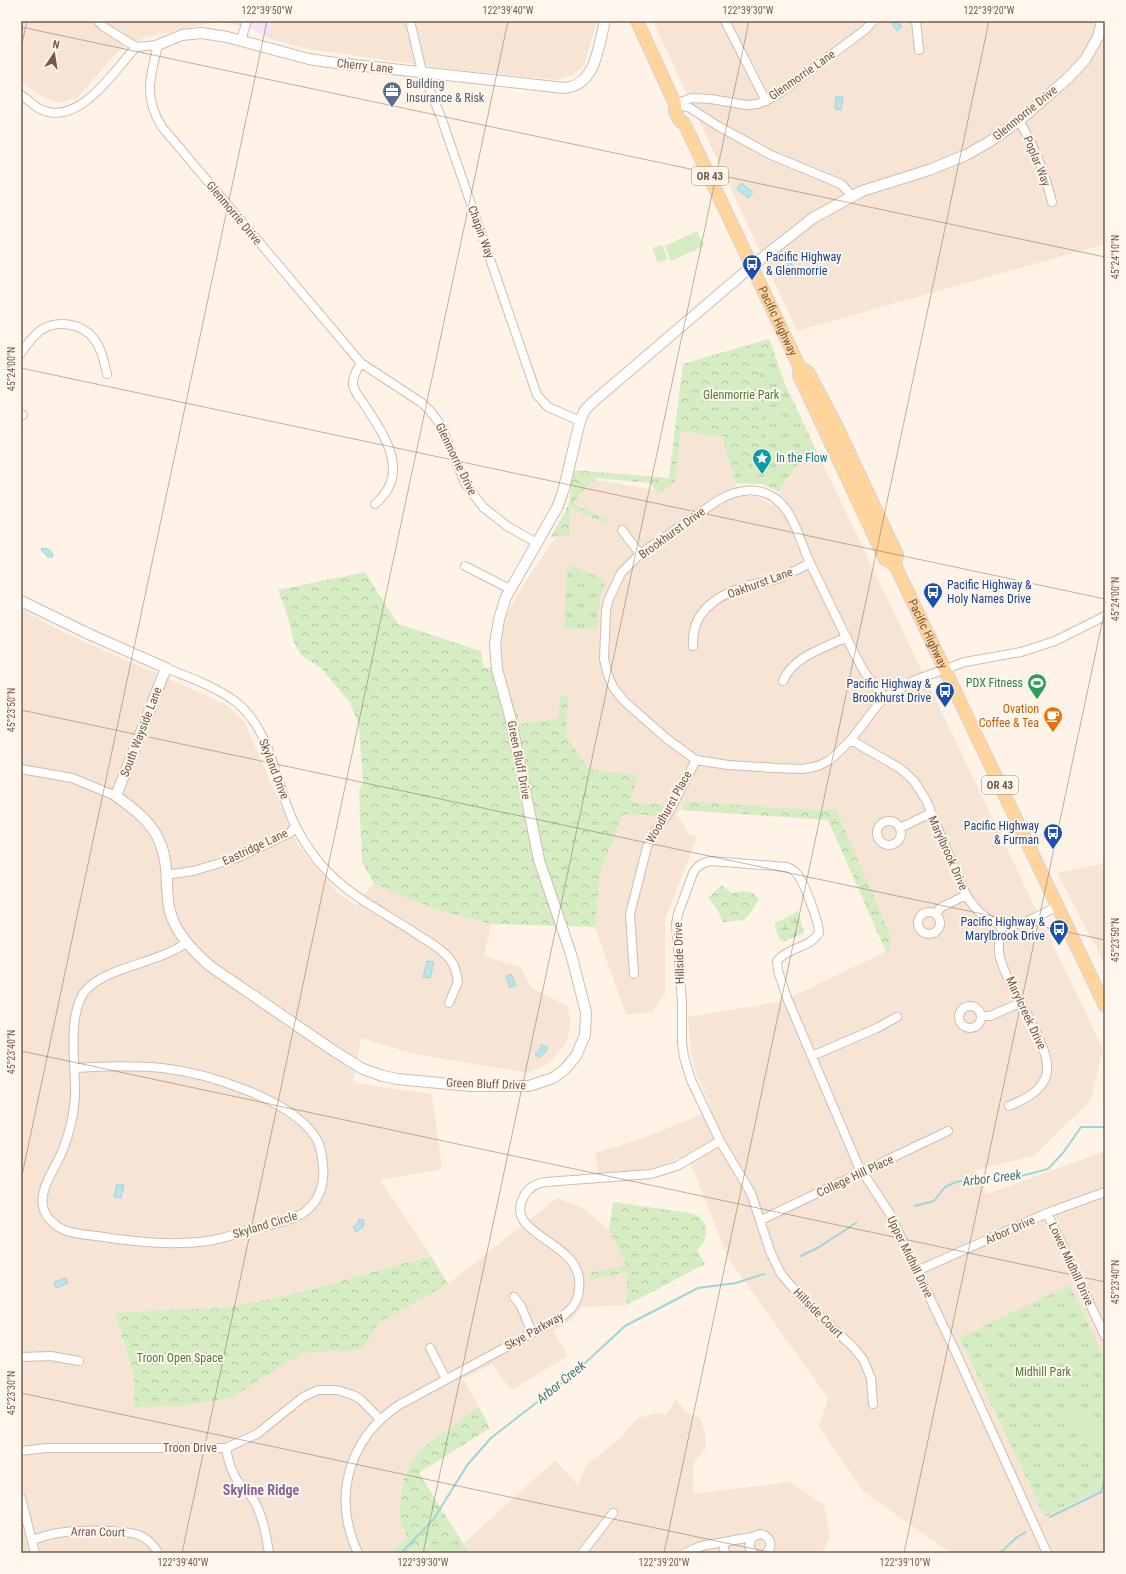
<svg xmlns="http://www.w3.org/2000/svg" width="1126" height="1574" font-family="'Roboto Condensed',sans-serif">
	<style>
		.residential { fill: #f6e5d4 }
		.education { fill: #f0e3fa }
		.grass { fill: url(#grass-tufts) }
		.forest { fill: url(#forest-crowns) }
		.wetland { fill: url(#wetland-marsh) }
		.garden { fill: #d6edc3 }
		.water { fill: #b9e4e9; stroke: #9ed5db }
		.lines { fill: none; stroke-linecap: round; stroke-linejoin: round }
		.stream { stroke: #9ed5db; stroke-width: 2 }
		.minor-casing { stroke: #d3bcad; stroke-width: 10 }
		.tertiary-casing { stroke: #d3bcad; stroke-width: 12 }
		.primary-casing { stroke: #d9d0cc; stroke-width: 14 }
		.minor { stroke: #fff; stroke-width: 8 }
		.tertiary { stroke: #fff; stroke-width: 10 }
		.primary { stroke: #ffd59c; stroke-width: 12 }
		.ticks { fill: none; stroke: #795849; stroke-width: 1; stroke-opacity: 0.45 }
		.labels { text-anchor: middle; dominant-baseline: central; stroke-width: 4; stroke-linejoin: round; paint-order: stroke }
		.shield { fill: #fff7ee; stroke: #a1887a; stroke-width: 1 }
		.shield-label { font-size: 11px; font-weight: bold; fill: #795849 }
		.street-label { font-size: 12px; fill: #795849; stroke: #fff7ee }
		.service-label { font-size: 12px; fill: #4e5e75; stroke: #fff7ee; text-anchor: start }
		.transit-label { font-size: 12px; fill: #164399; stroke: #fff7ee; text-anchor: end }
		.park-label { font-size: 12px; fill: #527a3d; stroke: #fff7ee }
		.culture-label { font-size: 12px; fill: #0d838f; stroke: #fff7ee; text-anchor: start }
		.leisure-label { font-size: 12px; fill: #27864d; stroke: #fff7ee; text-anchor: end }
		.food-label { font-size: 12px; fill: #c56008; stroke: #fff7ee; text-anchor: end }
		.water-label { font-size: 13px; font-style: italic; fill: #3b777f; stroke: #fff7ee }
		.quarter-label { font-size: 14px; font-weight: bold; fill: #87649d; stroke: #fff7ee }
		.neatline { fill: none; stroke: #795849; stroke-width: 1.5 }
		.ticks-label { font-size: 10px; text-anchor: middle; fill: #795849 }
	</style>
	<defs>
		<pattern id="grass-tufts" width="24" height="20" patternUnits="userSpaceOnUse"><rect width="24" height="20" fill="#d6edc3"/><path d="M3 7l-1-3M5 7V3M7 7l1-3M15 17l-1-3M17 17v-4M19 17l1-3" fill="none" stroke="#b2c3a0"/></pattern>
		<pattern id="forest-crowns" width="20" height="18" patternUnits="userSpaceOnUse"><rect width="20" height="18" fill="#d6edc3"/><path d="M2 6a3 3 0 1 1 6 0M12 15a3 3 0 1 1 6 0" fill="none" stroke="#b2c3a0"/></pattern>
		<pattern id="wetland-marsh" width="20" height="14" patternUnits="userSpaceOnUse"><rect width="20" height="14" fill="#d6edc3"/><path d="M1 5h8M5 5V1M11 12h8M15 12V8" fill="none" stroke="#b2c3a0"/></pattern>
	</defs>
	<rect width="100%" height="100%" fill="#fef3e6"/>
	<path class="residential" d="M21,21H222L146,37L121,48L77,98L59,103L38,94L21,82Z
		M272,21H597L584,65L573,75L557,80L450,69L307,49L268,38Z
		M653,21H1105V244L797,331Z
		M682,431L723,436L739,496H755L772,505L800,461L817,452L1103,1049L1091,1100L1034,1156L976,1170L987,1194L1105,1151V1358L1070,1285L959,1339L1045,1517L1105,1488V1553H951L864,1492L819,1427L828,1398L728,1258L693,1169L685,1156L663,1165L640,1171L598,1173L595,1153L644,1138L712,1110L696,1074L691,1053L688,1017L783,1001L885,952L887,953L836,809L817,810L685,801L677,815L689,834L697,837L665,920V993L653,1012L626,1015L595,927L600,874L623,814L660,816L663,809L629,802L638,775L589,769L566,736L560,696L558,718L521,724L501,666V650L505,617L525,582L565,524L586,478L659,491L672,477Z
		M21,609L63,632L225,704L244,721L299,847L336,891L356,906L374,883L441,911L491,924L484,956L520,967L532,988L567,1006L571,1023L566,1044L549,1063L528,1073L414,1054L361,1038L353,1083L432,1094L442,1169L380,1180L431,1256L288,1295L223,1308L115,1312L134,1376V1407L186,1406L231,1398L303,1353L361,1350L379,1323L448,1284L557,1198L583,1208L609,1230L627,1265V1305L582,1307L571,1320L553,1331L568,1356L511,1390L492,1364L463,1379L479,1407L423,1447L403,1481L399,1520L408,1539L387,1553H28L21,1525Z
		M1105,863V970L1101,957L1057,873Z
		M676,1399L687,1413L700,1418L705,1433L706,1448L694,1463L693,1494L790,1482L824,1505L830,1537L822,1553H469L463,1544L555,1460L578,1485L586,1465L617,1441L638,1418L658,1413L666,1415Z"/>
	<path class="education" d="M223,21H272L268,38L253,30Z"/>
	<path class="grass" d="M769,339L785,384L817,452L800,461L779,492L762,484L736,483L722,436L675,431L683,364Z
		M567,564L606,580L600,597L597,630L564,628Z
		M1070,1285L1105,1358V1488L1045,1517L959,1338Z
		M21,1525L28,1553H21Z"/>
	<path class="forest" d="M769,339L775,354L771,357L765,348L753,356L757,365L767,421L763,459L752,460L747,468L734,475L723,436L681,431L675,481L658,494L650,483L596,478L580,493L574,504L609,520L606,524L571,508L569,535L551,537L569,504L573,470L669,478L683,364Z
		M365,572L398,624L481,651L484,668L501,666L521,724L558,718L560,696H568L566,736L589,769L638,775L630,802L665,805L663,808L665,809L660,816L623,814L600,874L595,927L491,924L441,911L395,893L374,883L362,862L359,791L363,782L359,726L350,703L321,668L302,656L294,643L288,617L278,590Z
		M685,801L817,810L836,809L892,940L887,954L828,820L681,810Z
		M721,885L732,893L742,891L753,893L759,899L749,915L745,917L746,920L723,922L717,909L708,898Z
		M613,1202L690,1213C709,1216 711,1239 697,1250L705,1264L627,1305V1272L590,1280L589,1273L626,1265L609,1230Z
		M431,1256L448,1284L379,1323L361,1350L303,1353L231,1398L186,1406L134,1407V1376L115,1312L223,1308L289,1295Z
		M479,1407L490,1428L419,1473L469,1553H387L408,1539L399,1520L403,1481L411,1463L423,1447Z"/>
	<path class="wetland" d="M798,911L804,933L785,941L780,940L774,924Z"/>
	<path class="garden" d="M697,231L704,246L671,261L665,246Z
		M662,245L668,259L658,263L652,248Z
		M1075,1408L1082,1413L1071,1421L1069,1412Z
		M1084,1412L1102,1435L1088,1446L1070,1423Z"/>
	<path class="water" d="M890,21H898L902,27L897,31Z
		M836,96L843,97L841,110L835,109Z
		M741,183L753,192L748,198L737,189Z
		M788,257L793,267L788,270L783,259Z
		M42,548C48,548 51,550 53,555L52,557H48L41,550Z
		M427,961L434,962L430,978L423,977Z
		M511,974L516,985L510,988L506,976Z
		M541,1045L547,1047L546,1052L539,1058L535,1054L540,1049Z
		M117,1184L124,1185L121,1198L114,1197Z
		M359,1219L364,1220L363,1227L356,1232L353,1227L357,1224Z
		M66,1278L68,1283L56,1288L54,1282Z"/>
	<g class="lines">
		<path class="stream" d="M915,1206L934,1201L945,1187L956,1182L974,1179L1013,1178L1048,1169L1063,1153L1081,1127H1105
			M801,1256L819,1247L856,1223
			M1050,1517L1101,1492L1105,1478
			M401,1553L433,1520L468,1464L491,1438L571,1376L625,1326L698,1288L736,1283L764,1274
			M1000,1553L1017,1537L1026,1532"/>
		<defs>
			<path id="minor" d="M98,21L104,27L136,47L158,45C150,78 143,96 162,127L361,363L422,403L431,412L440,424L465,483L483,507L507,526L537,543
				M410,21L422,72L441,117L537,395L548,407L580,421
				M725,21L766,101
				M916,21L919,50
				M241,40L247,21
				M21,95C27,99 32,104 38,108C77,130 113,72 136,47
				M675,104L692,98L711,99L746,105L758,104L777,95L865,30L873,21
				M676,104L690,108L718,126L771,155L841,184L852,196
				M1019,121C1034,145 1045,174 1052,202
				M21,353C27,344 33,336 41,330C58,319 83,324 94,339C102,349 104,362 107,374
				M361,363C357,369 352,377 353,385C355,393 360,398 364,404C384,435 412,473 375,504
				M21,414L23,415
				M622,530L640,554
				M465,566L510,589
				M693,646C691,613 715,596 744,587C754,583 764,583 774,580C786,576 799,569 810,563
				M166,668C190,678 215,686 236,702C274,733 275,786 296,827C304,842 315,859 327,871C353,899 390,915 421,937C433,944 446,952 453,964C456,970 457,975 458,982L449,1003
				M783,681C793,656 825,648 847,637
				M885,697C877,688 867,678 861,666C843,633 827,597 810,563C800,542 795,514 776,499C757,485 735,490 717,501L640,554L621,573L608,601L606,611L604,659L608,675L613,687L624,701L666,738L696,760L728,765L776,768L803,769L818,766L830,760L851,740L876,707L885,697L915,680L965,662L1021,652L1055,641L1105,616
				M851,740L901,769L914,781L926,800L966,895C993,938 1019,928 1057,906
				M21,769L72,778L116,796
				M877 833a12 12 0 1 1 24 0a12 12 0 1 1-24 0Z
				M900,828L931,813
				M166,875L193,871L237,858L290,833L295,826
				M918 923a11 11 0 1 1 22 0a11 11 0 1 1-22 0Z
				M936,914L940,908L966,895
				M1002,925C1000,934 998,944 999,953C1004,985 1056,1049 1046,1076C1041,1092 1023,1100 1009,1106
				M634,974L630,914L647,847L654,833L668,814L696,760
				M959 1017a11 11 0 1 1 22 0a11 11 0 1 1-22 0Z
				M981,1016H990L1020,1003
				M812,1056L877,1028L897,1017
				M76,1068C104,1066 133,1065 162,1068C206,1073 292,1099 316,1138C321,1146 322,1156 323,1166C325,1185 318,1205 300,1215C286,1222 269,1225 254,1229C239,1233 223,1239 207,1241C171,1246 133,1242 97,1236C87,1235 74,1234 64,1230C56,1226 47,1219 44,1210C37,1191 55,1169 62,1152C69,1135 74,1115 75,1096C76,1067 66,1011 87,989C108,967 158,963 186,943
				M1047,1213L1105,1336
				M761,1220L948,1131
				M917,1271L1047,1213L1105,1192
				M514,1297L521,1306L532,1333
				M430,1348L446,1379
				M21,1357L51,1356L79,1361
				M873,1404L871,1378L863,1359L853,1347L805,1302L781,1274L770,1251L751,1193L720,1141L691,1080L684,1057L682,1043V1003L676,924L678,914L693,873C698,865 702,863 711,861L787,867C791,869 794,870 797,874C804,882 819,922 819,933C810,948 788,947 777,961L778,971L787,998L858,1165L890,1214L957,1355L1047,1553
				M226,1448C228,1461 231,1472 239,1483C243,1488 249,1493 253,1499C263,1515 266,1535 269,1553
				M21,1451L46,1448H226L257,1434L303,1397L318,1390H337L353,1395L360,1399L379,1418
				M21,1498L35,1553
				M752,1537L749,1547L754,1553
				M32,1540C42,1537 53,1533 65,1532C82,1530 126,1529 141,1536C149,1540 154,1545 158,1553
				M723,1543L725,1553
				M358,1553C332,1498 348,1439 399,1405L560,1318C571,1310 578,1303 579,1289C586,1240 501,1237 524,1196C529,1187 536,1183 546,1182L651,1174L677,1166L720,1141
				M582,1553L613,1513
				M685,1553L701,1546L752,1537L760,1534C767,1535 772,1541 770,1548L766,1553"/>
			<path id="tertiary" d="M158,45L182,35L202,33L227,37L309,59L328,62L564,88C597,85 598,46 605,21
				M21,601L91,635L166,668L116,796C133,808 153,823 160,843C168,861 166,881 168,900C170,928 191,949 210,966L334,1051L363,1069L383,1076L397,1079L471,1086H529L553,1078L565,1069L576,1056L585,1035L586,1012L571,954L539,860L511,720L497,669L495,644L499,619L506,597L558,506L564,488L580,421L585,410L594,401L752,266L813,218L862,191L929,170L966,155L989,142L1019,121L1068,78L1085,60L1098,37L1102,21"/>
			<g id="primary">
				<path id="s1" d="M637,21L675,104V111L680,121L684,123L800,368L799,375L885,559L895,565L1105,1006"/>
				<path d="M800,368L808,372L836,425L897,555L895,565"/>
			</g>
		</defs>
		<use href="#minor" class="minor-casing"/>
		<use href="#tertiary" class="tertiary-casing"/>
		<use href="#primary" class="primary-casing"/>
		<use href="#minor" class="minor"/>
		<use href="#tertiary" class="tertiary"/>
		<use href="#primary" class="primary"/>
	</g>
	<path class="ticks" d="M21,27L1105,257M21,48L27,21M21,368L1105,599M21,710L1105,940M21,1051L1105,1282M21,1180L267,21M21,1393L773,1553M182,1553L508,21M423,1553L749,21M664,1553L989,21M904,1553L1105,609"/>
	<defs>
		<symbol id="office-pin" viewBox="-11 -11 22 30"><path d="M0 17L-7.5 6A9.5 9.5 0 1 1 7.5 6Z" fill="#5c6f8a" stroke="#fff7ee"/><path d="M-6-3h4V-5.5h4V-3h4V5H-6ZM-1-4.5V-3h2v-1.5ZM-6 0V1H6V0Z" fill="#fff"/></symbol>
		<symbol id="bus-pin" viewBox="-11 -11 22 30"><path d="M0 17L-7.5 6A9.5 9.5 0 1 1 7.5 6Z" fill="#1a4fb4" stroke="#fff7ee"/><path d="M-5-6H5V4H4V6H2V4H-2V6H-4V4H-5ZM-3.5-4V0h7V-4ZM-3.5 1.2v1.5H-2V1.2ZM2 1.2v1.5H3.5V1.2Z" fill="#fff"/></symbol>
		<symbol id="sight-pin" viewBox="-11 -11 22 30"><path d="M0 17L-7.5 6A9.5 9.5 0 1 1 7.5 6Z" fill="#0f9aa8" stroke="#fff7ee"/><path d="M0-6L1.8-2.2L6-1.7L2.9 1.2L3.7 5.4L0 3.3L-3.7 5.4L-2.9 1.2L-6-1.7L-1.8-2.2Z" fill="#fff"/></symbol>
		<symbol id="stadium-pin" viewBox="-11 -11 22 30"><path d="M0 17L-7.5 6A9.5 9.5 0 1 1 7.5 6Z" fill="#2e9e5b" stroke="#fff7ee"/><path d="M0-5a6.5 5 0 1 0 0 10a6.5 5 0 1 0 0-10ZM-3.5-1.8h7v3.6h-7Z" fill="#fff"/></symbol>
		<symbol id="cafe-pin" viewBox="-11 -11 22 30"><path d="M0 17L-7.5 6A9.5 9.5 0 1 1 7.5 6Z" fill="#e8710a" stroke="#fff7ee"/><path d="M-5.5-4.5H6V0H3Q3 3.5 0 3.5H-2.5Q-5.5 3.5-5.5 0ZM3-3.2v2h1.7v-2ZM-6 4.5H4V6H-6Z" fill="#fff"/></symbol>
	</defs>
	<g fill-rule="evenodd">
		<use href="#office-pin" x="381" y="80" width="22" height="30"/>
		<use href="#bus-pin" x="741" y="253" width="22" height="30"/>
		<use href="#sight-pin" x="751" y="447" width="22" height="30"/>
		<use href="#bus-pin" x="922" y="581" width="22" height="30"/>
		<use href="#stadium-pin" x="1026" y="672" width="22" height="30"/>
		<use href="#bus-pin" x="934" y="680" width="22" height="30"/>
		<use href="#cafe-pin" x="1042" y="705" width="22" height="30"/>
		<use href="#bus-pin" x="1042" y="822" width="22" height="30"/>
		<use href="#bus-pin" x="1048" y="918" width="22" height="30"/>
	</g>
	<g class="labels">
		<g class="shield">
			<rect x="692" y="167" width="36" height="18" rx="3"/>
			<rect x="982" y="776" width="36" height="18" rx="3"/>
		</g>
		<g class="shield-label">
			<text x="710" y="176">OR 43</text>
			<text x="1000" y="785">OR 43</text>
		</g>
		<g class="street-label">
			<text transform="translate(365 66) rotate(6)">Cherry Lane</text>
			<text transform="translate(802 75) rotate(-35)">Glenmorrie Lane</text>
			<text transform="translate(1025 113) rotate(-39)">Glenmorrie Drive</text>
			<text transform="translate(1037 161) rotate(68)">Poplar Way</text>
			<text transform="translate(234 213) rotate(50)">Glenmorrie Drive</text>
			<text transform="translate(481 232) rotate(70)">Chapin Way</text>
			<text stroke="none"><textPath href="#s1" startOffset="333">Pacific Highway</textPath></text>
			<text transform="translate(456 459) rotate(64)">Glenmorrie Drive</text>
			<text transform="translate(672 533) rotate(-36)">Brookhurst Drive</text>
			<text transform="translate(760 583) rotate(-20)">Oakhurst Lane</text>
			<text stroke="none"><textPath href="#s1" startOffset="683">Pacific Highway</textPath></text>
			<text transform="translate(141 732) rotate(-69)">South Wayside Lane</text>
			<text transform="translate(519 760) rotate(79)">Green Bluff Drive</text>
			<text transform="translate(274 769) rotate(69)">Skyland Drive</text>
			<text transform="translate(669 807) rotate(-61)">Woodhurst Place</text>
			<text transform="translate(255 847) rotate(-25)">Eastridge Lane</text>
			<text transform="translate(948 853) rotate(66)">Marylbrook Drive</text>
			<text transform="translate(679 953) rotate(-92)">Hillside Drive</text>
			<text transform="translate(1026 1013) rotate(65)">Marylcreek Drive</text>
			<text transform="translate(486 1084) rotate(2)">Green Bluff Drive</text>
			<text transform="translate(855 1176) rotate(-25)">College Hill Place</text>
			<text transform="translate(265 1225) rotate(-17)">Skyland Circle</text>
			<text transform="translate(1010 1230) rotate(-24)">Arbor Drive</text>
			<text transform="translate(910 1257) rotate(64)">Upper Midhill Drive</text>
			<text transform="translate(1071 1264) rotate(65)">Lower Midhill Drive</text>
			<text transform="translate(818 1313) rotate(45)">Hillside Court</text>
			<text transform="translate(534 1331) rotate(-29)">Skye Parkway</text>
			<text x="190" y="1448">Troon Drive</text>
			<text transform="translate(98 1532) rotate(1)">Arran Court</text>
		</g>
		<g class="service-label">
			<text x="406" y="84">Building<tspan x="406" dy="14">Insurance &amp; Risk</tspan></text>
		</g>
		<g class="transit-label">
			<text x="766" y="257" text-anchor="start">Pacific Highway<tspan x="766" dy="14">&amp; Glenmorrie</tspan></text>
			<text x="947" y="585" text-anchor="start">Pacific Highway &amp;<tspan x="947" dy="14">Holy Names Drive</tspan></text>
			<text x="931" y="684">Pacific Highway &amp;<tspan x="931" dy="14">Brookhurst Drive</tspan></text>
			<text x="1039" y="826">Pacific Highway<tspan x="1039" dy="14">&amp; Furman</tspan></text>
			<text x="1045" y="922">Pacific Highway &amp;<tspan x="1045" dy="14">Marylbrook Drive</tspan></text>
		</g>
		<g class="park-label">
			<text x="741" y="395">Glenmorrie Park</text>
			<text x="180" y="1358">Troon Open Space</text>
			<text x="1043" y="1372">Midhill Park</text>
		</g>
		<g class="culture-label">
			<text x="776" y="458">In the Flow</text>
		</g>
		<g class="leisure-label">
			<text x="1023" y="683">PDX Fitness</text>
		</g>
		<g class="food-label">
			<text x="1039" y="709">Ovation<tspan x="1039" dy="14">Coffee &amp; Tea</tspan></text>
		</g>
		<g class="water-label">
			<text transform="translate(992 1178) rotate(-7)">Arbor Creek</text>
			<text transform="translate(561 1382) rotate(-39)">Arbor Creek</text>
		</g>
		<g class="quarter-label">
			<text x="261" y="1490">Skyline Ridge</text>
		</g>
	</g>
	<rect width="1126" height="1574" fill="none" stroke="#fff7ee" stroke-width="44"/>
	<g transform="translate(54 54) rotate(12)" stroke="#fff7ee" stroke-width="3" paint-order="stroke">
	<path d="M0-3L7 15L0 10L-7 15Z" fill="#795849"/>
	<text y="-6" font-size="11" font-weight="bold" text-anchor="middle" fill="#795849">N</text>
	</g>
	<rect x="22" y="22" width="1082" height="1530" class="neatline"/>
	<g class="ticks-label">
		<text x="267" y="14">122°39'50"W</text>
		<text x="508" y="14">122°39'40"W</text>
		<text x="748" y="14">122°39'30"W</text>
		<text x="989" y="14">122°39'20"W</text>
		<text transform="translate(1115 257) rotate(-90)" y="4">45°24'10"N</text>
		<text transform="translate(11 369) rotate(-90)" y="4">45°24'00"N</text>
		<text transform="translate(1115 599) rotate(-90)" y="4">45°24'00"N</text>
		<text transform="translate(11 710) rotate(-90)" y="4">45°23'50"N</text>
		<text transform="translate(1115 940) rotate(-90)" y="4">45°23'50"N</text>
		<text transform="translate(11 1052) rotate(-90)" y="4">45°23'40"N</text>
		<text transform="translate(1115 1282) rotate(-90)" y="4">45°23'40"N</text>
		<text transform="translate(11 1393) rotate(-90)" y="4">45°23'30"N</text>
		<text x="183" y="1566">122°39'40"W</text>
		<text x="423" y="1566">122°39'30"W</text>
		<text x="664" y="1566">122°39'20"W</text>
		<text x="905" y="1566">122°39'10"W</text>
	</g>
</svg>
